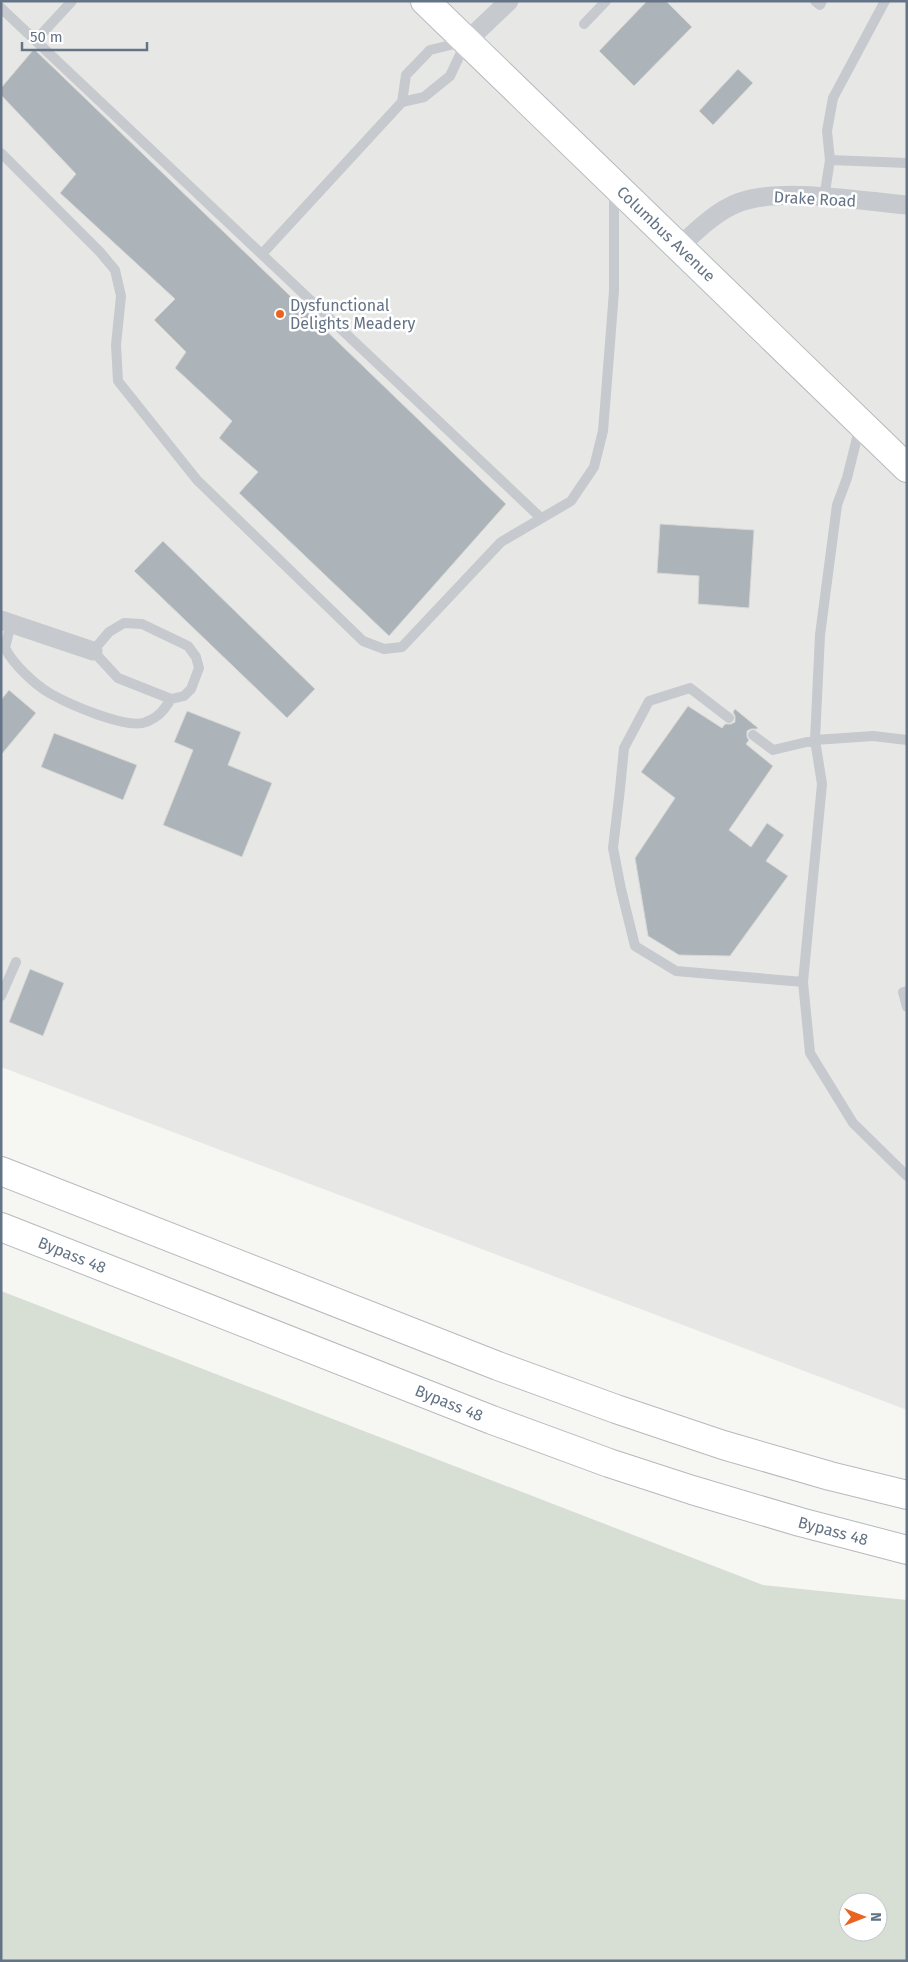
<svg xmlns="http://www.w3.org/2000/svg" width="908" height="1962" font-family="'Fira Sans',sans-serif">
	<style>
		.built { fill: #e7e8e6 }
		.green { fill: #d7ded4; fill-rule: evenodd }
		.building { fill: #acb3b9; stroke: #d8d8d5 }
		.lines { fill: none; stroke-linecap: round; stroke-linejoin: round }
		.primary-casing { stroke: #b7babf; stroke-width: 30 }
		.highway-casing { stroke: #b6b9bd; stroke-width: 30 }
		.lane { stroke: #c6c9cd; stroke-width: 10 }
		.street { stroke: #c6c9cd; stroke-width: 19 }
		.primary { stroke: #fff; stroke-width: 28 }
		.highway { stroke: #fff; stroke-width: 28 }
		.poi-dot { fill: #ea6420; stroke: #fff; stroke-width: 2 }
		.labels { text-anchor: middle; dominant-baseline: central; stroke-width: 5; stroke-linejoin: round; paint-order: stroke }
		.street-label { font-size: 16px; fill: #647385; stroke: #fff }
		.poi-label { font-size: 16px; fill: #647385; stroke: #fff; text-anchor: start }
	</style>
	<rect width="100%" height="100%" fill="#f6f7f3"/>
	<path class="built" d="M1,1H907V1410L1,1067Z"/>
	<path class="green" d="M1,1291L763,1585L907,1600V1961H1ZM848,1902H878V1932H848Z"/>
	<path class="building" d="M647,1H666L692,27L634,86L599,51Z
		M34,49L506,504L389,636L239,493L258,472L219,438L232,421L175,368L186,352L154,320L175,299L60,193L76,174L1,95V88Z
		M738,69L753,83L713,125L699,111Z
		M660,524L754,530L749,608L698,604L699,576L657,573Z
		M163,541L315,689L287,718L134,571Z
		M9,690L36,713L1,755V700Z
		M688,706L722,728L725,724H731L735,722V716L733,712L735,709L758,728L757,729H751L747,731V737L749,740L746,744L773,766L729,830L751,847L767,823L784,835L766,861L788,876L730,956L679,955L648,936L635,858L675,798L641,772Z
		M187,711L241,732L228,765L272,783L242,857L163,825L193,750L174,742Z
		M54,733L137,765L123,800L41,767Z
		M30,969L64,983L43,1036L9,1022Z"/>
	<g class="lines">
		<defs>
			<path id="primary" d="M425,1L907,468"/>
			<path id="highway" d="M1,1171L498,1366L616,1409L723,1445L830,1476L907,1495
				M1,1227L492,1420L609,1463L692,1490L800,1522L907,1550"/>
		</defs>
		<use href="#primary" class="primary-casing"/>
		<use href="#highway" class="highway-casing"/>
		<path class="lane" d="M815,1L820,5L822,1
			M1,8L541,518
			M584,24L606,1
			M36,40L72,1
			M402,102L424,97L450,76L466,42
			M1,153L100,252L115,270L121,296L116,345L118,381L197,480L363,641L384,649L402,647L501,542L571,501L594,467L603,431L611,330L614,291V190
			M830,160L907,163
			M824,198L830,160L827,131L833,98L885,1
			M262,254L402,102L406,75L430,50L463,42
			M860,426L847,478L837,505L820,635L815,740L822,784L803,982L810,1053L853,1123L907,1176
			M11,623L5,648C13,664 35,685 51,694C69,704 127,730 146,722C159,717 164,710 171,699
			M124,623L142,624L188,646L196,657L199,668L191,689L184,696L171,699L118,678L93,651L109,632Z
			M729,718L690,688L649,701L624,748L620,789L613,848L621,889L635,946L676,971L803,982
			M753,735L773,750L815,740L873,736L907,740
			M907,991L903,992L907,1007
			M1,996L16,962"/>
		<path class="street" d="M467,41L509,1
			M679,247C697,230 716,211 740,202C784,187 860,201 907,205
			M1,620L93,651"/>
		<use href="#primary" class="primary"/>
		<use href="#highway" class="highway"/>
	</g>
	<circle class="poi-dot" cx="280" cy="314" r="5"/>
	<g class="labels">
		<g class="street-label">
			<text transform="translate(815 199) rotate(3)">Drake Road</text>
			<text transform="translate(666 234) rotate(44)">Columbus Avenue</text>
			<text transform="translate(72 1255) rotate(22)">Bypass 48</text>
			<text transform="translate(449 1403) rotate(22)">Bypass 48</text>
			<text transform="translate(833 1531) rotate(15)">Bypass 48</text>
		</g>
		<g class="poi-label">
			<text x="290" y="305">Dysfunctional<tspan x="290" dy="18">Delights Meadery</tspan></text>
		</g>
	</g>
	<rect width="908" height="1962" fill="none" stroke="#647385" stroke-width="5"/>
	<g transform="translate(863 1917) rotate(90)"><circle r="24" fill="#ffffff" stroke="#c1c7ce"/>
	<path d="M0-4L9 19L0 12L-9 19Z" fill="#ea6420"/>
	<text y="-8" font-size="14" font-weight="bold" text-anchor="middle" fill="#647385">N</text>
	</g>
	<path d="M22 42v8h125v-8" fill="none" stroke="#647385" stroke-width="2.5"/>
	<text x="30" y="42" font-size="15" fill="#647385" stroke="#ffffff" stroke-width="4" paint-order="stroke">50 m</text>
</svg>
